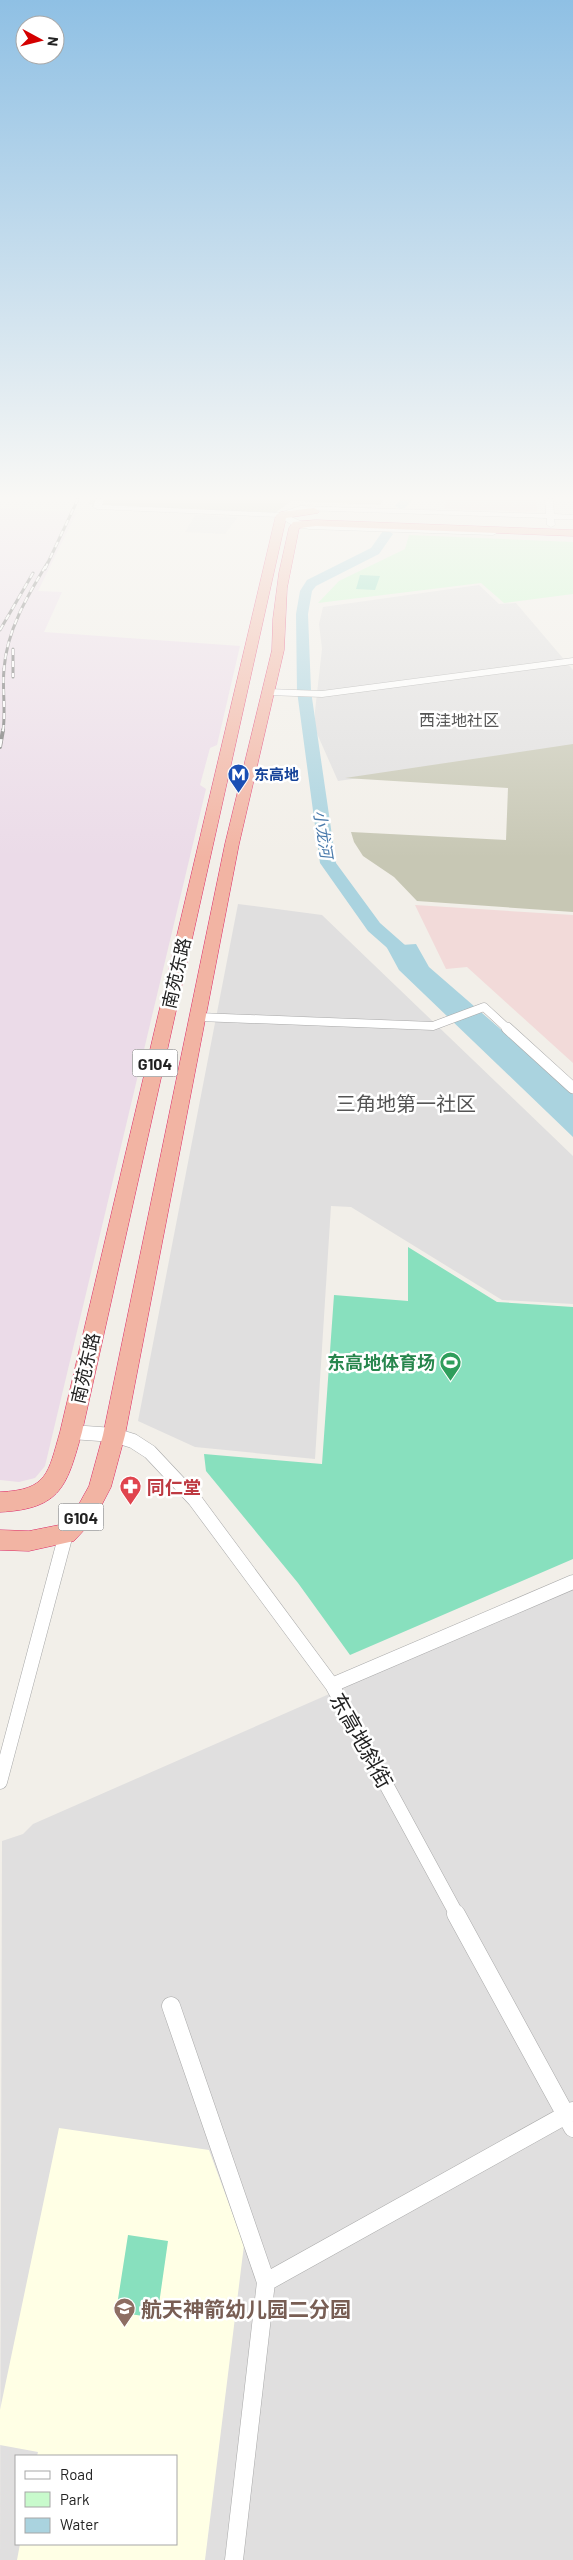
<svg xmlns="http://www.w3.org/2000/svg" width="573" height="2560" font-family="Barlow,'Noto Sans SC',sans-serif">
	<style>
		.residential { fill: #e0dfdf; fill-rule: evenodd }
		.commercial { fill: #f2dad9 }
		.industrial { fill: #ebdbe8 }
		.education { fill: #ffffe5 }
		.construction { fill: #c7c7b4 }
		.park { fill: #c8facc }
		.pitch { fill: #88e0be }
		.parking { fill: #e2e2e2 }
		.water { fill: #aad3df }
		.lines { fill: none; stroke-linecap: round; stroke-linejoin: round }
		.river { fill: #aad3df; fill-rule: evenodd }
		.minor-far4-casing { stroke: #a9a9a9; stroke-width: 7 }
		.minor-far3-casing { stroke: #a9a9a9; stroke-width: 9 }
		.minor-far2-casing { stroke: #a9a9a9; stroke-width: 12 }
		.minor-far1-casing { stroke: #a9a9a9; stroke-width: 15 }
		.minor-casing { stroke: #a9a9a9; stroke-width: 19 }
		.tertiary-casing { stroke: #a9a9a9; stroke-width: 1 }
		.trunk-casing { stroke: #dc2a67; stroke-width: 1 }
		.minor-far4 { stroke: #fff; stroke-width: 6 }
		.minor-far3 { stroke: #fff; stroke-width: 8 }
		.minor-far2 { stroke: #fff; stroke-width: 11 }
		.minor-far1 { stroke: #fff; stroke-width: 14 }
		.minor { stroke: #fff; stroke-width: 18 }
		.tertiary { fill: #fff; fill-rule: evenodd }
		.trunk { fill: #f2b4a3; fill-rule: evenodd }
		.rail-far1-casing { stroke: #707070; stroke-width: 3 }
		.rail-casing { stroke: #707070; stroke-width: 4 }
		.rail-far1 { stroke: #fff; stroke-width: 2; stroke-dasharray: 6; stroke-linecap: butt }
		.rail { stroke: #fff; stroke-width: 2.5; stroke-dasharray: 8; stroke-linecap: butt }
		.labels { text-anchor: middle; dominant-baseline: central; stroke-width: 5; stroke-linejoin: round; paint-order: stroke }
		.far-transit-label { font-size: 15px; font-weight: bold; fill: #164399; stroke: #fff; text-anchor: start }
		.far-quarter-label { font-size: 16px; fill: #555; stroke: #fff }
		.far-water-label { font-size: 16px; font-style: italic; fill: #4a7aab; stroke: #fff }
		.shield { fill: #fff; stroke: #646464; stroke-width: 1 }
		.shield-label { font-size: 16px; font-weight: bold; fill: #222 }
		.street-label { font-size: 18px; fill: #222; stroke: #fff }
		.leisure-label { font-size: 18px; font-weight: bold; fill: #27864d; stroke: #fff; text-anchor: end }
		.health-label { font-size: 18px; font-weight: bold; fill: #be3a42; stroke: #fff; text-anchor: start }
		.quarter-label { font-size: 20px; fill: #555; stroke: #fff }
		.near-street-label { font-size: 21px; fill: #222; stroke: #fff }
		.near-education-label { font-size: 21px; font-weight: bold; fill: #785e54; stroke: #fff; text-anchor: start }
	</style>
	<rect width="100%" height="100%" fill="#f2efe9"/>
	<path class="residential" d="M479,585L499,604L516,603L573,670V748L338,781L315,729V711L322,649L319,624L323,607Z
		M238,904L322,915L573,1156V1304L502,1300L351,1207L331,1206L315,1459L195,1447L138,1421Z
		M573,1587V2560H0L2,1841L23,1834L33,1824ZM16,2456H176V2544H16Z"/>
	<path class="commercial" d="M445,499H536L537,512L445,509Z
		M415,905L573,915V1063L467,967L446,969Z"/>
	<path class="industrial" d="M0,509L77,512L38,591L62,592L44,632L240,646L217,745L210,748L200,785L206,789L45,1466L35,1478L19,1482L0,1480Z"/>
	<path class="education" d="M59,2128L209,2150L244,2245L205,2560H17L20,2544H176V2456H37L38,2452L0,2445V2410Z"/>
	<path class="construction" d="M91,499H384L380,505L291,501L275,513L89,504Z
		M573,744V912L417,901L394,877L363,856L354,842L351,832L506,840L508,788L345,778Z"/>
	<path class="park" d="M409,535L573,542V594L504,603L481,583L318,603L339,581L405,549Z"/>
	<path class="pitch" d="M360,575L380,576L375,590L356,589Z
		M408,1247L497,1302L573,1307V1559L350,1655L298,1583L206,1471L204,1454L322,1464L334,1295L408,1301Z
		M128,2235L168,2241L157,2318L116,2312Z"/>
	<path class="parking" d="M195,515L238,517L225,534L185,532Z"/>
	<path class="water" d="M416,944L429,967L573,1092V1137L399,970L386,946Z"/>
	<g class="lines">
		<path class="river" d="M401,499H413L405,508L401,509L395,506Z
			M387,530L393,534L379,554L316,586L312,591L308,614L311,691L336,863L380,923L422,960L425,964L422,968H410L368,931L320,863L297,691L296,614L300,591L307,580L371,548L383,531Z"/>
		<defs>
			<path id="minor-far4" d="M268,692L322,694L573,661"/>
			<path id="minor-far3" d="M199,1017L433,1026L484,1007L509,1030"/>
			<path id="minor-far2" d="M507,1028L573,1088"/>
			<path id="minor-far1" d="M71,1432L114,1435L133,1441L150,1452L195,1500L332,1685L457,1915
				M332,1685L573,1582
				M0,1782L66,1534"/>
			<path id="minor" d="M456,1914L573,2128
				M171,2006L266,2282L234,2560
				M266,2282L573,2111"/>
			<path id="tertiary" d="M96,499H104L102,505L280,513L300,506L546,514L545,499H553L554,514L573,515V519H554L555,525L551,527L547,525V518L301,510L287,515L309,525L493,531L497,533L493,535L309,529L294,526L279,517L97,509L93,507Z"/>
			<path id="trunk" d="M314,508L319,511L318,513L286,518L82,1432C67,1485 62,1509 0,1512V1492C48,1490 48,1473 60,1432L276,515L281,512Z
				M316,520L573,530V536L316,526L299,528L287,588L284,650L239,844L125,1435L111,1487L95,1518L74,1541L29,1551L0,1550V1530L29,1531L59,1525L79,1504L89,1486L103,1435L225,844L272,650L273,619L279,573L289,528L293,522Z"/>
		</defs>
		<use href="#minor-far4" class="minor-far4-casing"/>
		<use href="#minor-far3" class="minor-far3-casing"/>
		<use href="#minor-far2" class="minor-far2-casing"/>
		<use href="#minor-far1" class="minor-far1-casing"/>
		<use href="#minor" class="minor-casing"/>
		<use href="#tertiary" class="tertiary-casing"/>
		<use href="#trunk" class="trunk-casing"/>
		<use href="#minor-far4" class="minor-far4"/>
		<use href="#minor-far3" class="minor-far3"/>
		<use href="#minor-far2" class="minor-far2"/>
		<use href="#minor-far1" class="minor-far1"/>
		<use href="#minor" class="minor"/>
		<use href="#tertiary" class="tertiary"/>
		<use href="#trunk" class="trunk"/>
		<defs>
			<path id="rail-far1" d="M45,569L78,499
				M0,630L33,573
				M13,649V677
				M3,731C6,710 2,689 4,669C7,629 28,595 48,562"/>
			<path id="rail" d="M0,747L3,730"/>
		</defs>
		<use href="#rail-far1" class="rail-far1-casing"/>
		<use href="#rail" class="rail-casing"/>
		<use href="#rail-far1" class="rail-far1"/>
		<use href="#rail" class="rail"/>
	</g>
	<linearGradient id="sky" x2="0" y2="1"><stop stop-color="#8fc0e4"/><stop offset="0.58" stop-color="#f9f8f5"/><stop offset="1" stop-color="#f9f8f5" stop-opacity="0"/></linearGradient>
	<rect width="573" height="858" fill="url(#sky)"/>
	<defs>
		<symbol id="metro-pin" viewBox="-11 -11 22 30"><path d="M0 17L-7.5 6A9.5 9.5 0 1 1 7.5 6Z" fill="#1a4fb4" stroke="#fff"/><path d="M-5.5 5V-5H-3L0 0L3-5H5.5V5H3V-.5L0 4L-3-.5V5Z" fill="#fff"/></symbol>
		<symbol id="stadium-pin" viewBox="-11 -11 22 30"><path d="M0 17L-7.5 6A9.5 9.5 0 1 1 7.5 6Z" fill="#2e9e5b" stroke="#fff"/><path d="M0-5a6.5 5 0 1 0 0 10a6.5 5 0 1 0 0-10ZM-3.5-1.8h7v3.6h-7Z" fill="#fff"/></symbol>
		<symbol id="pharmacy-pin" viewBox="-11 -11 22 30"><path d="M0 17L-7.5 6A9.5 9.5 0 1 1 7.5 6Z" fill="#e0444e" stroke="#fff"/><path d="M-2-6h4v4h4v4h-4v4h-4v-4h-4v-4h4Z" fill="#fff"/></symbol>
		<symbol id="school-pin" viewBox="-11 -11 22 30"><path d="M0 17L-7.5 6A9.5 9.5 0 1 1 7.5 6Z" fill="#8d6e63" stroke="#fff"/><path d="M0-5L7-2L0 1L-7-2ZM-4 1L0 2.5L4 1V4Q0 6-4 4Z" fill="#fff"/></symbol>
	</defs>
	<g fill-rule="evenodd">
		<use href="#metro-pin" x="226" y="762" width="25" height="34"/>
		<use href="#stadium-pin" x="438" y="1350" width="25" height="34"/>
		<use href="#pharmacy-pin" x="118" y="1474" width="25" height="34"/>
		<use href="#school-pin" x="112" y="2296" width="25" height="34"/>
	</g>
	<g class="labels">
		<g class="far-transit-label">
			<text x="254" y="774">东高地</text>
		</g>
		<g class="far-quarter-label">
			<text x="459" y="719">西洼地社区</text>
		</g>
		<g class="far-water-label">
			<text transform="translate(324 834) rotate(81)">小龙河</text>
		</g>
		<g class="shield">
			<rect x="132.5" y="1049.5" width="45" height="27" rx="4"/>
			<rect x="58.5" y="1503.5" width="45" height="27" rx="4"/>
		</g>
		<g class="shield-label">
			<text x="155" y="1063">G104</text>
			<text x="81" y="1517">G104</text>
		</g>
		<g class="street-label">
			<text transform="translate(176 973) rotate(-77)">南苑东路</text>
			<text transform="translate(85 1368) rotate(-77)">南苑东路</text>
		</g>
		<g class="leisure-label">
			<text x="435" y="1362">东高地体育场</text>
		</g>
		<g class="health-label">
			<text x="147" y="1487">同仁堂</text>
		</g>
		<g class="quarter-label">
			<text x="406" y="1103">三角地第一社区</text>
		</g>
		<g class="near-street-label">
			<text transform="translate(362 1740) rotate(61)">东高地斜街</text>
		</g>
		<g class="near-education-label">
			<text x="141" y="2308">航天神箭幼儿园二分园</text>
		</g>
	</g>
	<rect x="15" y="2455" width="162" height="90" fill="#ffffff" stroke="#a7a7a7"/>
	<rect x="25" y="2471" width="25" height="8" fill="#ffffff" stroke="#a7a7a7"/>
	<text x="60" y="2480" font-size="15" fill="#222222">Road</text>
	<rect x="25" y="2492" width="25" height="15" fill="#c8facc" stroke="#a7a7a7"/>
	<text x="60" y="2505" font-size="15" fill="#222222">Park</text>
	<rect x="25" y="2518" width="25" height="15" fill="#aad3df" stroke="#a7a7a7"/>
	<text x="60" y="2530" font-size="15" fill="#222222">Water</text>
	<g transform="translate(40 40) rotate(97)"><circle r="24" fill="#ffffff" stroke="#a7a7a7"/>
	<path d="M0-4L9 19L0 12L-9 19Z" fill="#d40000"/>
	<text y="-8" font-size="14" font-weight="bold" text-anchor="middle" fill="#222222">N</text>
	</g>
</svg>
